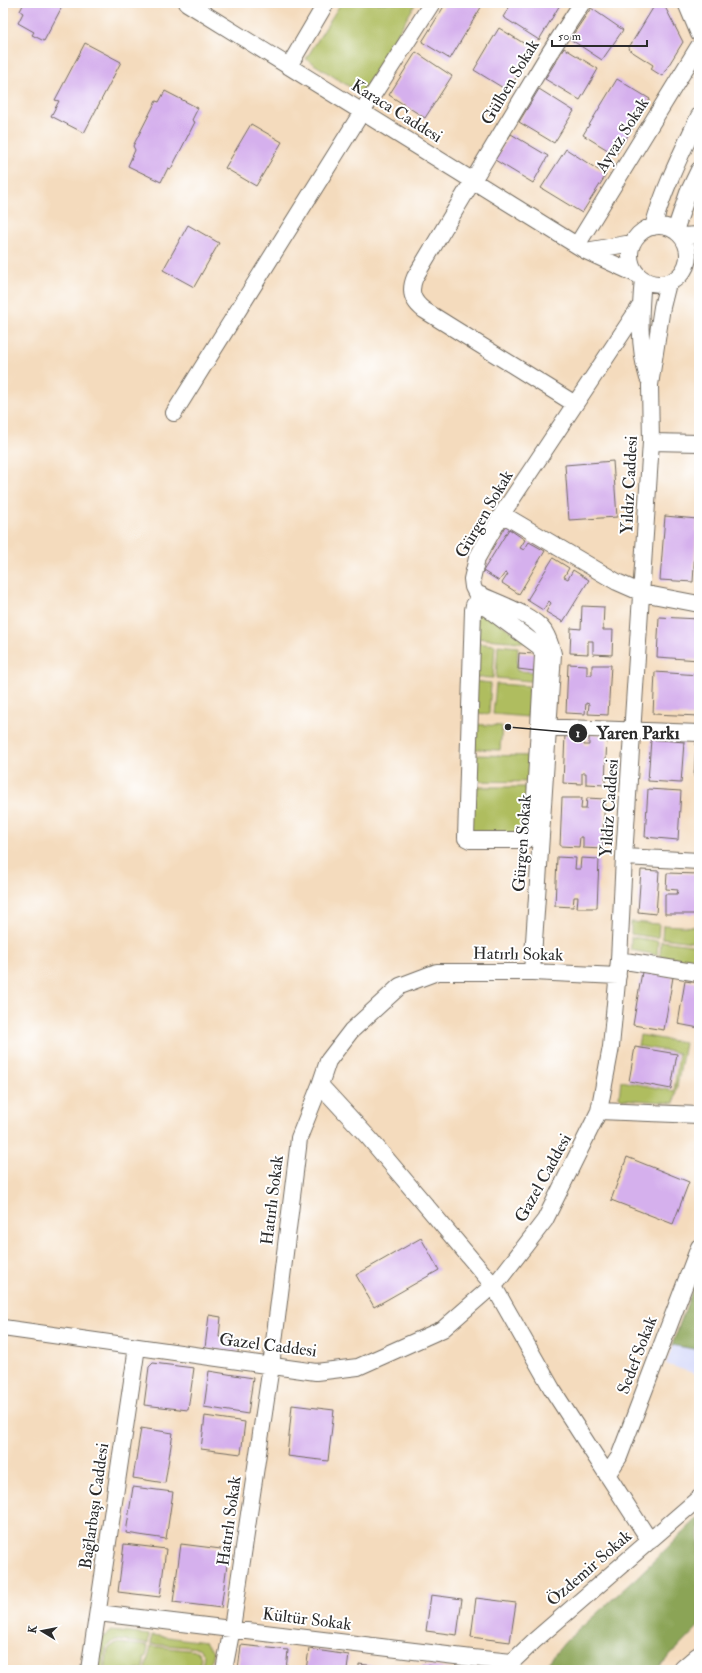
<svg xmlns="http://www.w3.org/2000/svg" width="702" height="1673" font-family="'IM FELL Double Pica',serif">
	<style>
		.built { fill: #d4d8f9 }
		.green { fill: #afbd5f; stroke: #6d7445 }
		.forest { fill: #8ba456; stroke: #5b6840 }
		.building { fill: #d5b0ed }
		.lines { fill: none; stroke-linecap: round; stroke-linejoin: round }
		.minor-casing { stroke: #71695e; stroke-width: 18 }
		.highway-casing { stroke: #71695e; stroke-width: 24 }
		.minor { stroke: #fff; stroke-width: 16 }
		.highway { stroke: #fff; stroke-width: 22 }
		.labels { text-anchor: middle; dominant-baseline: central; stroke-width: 4; stroke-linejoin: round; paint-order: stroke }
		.street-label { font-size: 17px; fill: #2b2b2b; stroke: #fff }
		.leader { fill: none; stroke: #2b2b2b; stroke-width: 1.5 }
		.callout-dot { fill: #2b2b2b; stroke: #fff; stroke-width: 1.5 }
		.mark-label { font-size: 12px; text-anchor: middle; font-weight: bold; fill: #fff }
		.callout-label { font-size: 18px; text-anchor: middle; font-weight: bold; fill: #2b2b2b; stroke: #fff; stroke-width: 4; stroke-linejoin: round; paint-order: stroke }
	</style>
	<rect width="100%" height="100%" fill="#fff"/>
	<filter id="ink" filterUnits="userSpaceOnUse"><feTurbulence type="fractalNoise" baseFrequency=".025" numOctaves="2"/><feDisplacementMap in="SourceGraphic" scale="8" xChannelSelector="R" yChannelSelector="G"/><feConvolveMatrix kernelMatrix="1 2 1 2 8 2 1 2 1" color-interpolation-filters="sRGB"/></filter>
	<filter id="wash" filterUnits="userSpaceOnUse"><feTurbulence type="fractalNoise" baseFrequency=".012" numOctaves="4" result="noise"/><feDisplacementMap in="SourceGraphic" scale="16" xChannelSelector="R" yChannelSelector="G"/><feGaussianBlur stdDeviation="0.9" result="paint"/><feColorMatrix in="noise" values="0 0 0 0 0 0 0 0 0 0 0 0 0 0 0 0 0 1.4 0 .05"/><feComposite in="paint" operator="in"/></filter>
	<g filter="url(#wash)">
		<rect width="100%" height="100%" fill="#f4dbbd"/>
		<path class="built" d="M699,1274V1375L666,1364Z"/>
		<path class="green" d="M341,3H416L361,94L306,59Z
			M476,608L530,643L475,638Z
			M474,643L495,645L493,678L473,677Z
			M498,645L518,647L517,671L535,672L541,682L496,678Z
			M473,681L491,683L489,714L473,713Z
			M496,684L529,686L528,717L493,714Z
			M471,724L502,726L500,750L472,749Z
			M471,755L535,756L533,782L471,781Z
			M470,787H533L525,834L470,837Z
			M631,922L659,924L658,938L631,934Z
			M663,925L699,927V943L662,938Z
			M631,937L658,941L657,955L631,950Z
			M661,941L699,946V963L660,956Z
			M640,1035L685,1043L674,1103L622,1099L619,1097L621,1081L674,1091L679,1053L638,1046Z
			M111,1631L149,1635L148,1644L115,1640L106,1648L103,1670H95L99,1641Z
			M152,1635L205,1642L213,1651L209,1670H201L204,1656L199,1648L151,1644Z
			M116,1643L148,1646L146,1656L144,1658V1670H105L108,1649Z
			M151,1646L197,1651L201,1657L199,1670H147L146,1666Z"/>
		<path class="forest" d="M695,1283L699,1284V1350L672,1345Z
			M699,1517V1626L656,1670H542L565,1642L636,1578Z"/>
		<g id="blocks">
			<path class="building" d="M24,3H64L44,41L32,35L34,32L18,23L23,13L20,11Z
				M446,3H481L483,4L450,59L422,42Z
				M512,3H561L539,40L503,17Z
				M656,3H663L683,42L662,76L651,69L653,65L628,49Z
				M591,8L623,30L602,60L570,39Z
				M499,28L533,49L508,91L474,70Z
				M85,43L121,62L84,133L51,116L59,101L55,100Z
				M564,48L598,69L580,100L545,79Z
				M416,52L452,76L425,118L389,95Z
				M617,79L650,99L616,155L583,135Z
				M539,89L574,111L554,143L519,122Z
				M165,91L198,108L192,120L195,122L171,169L168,168L161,182L128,166L135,150L133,146L156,101L159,102Z
				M251,124L282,142L256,186L225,168Z
				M511,134L548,156L533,183L495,160Z
				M566,149L606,175L582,213L541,188Z
				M188,225L219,243L194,287L163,270Z
				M613,461L617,517L569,520L565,465Z
				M665,516L697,519L693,582L660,580Z
				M509,529L525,540L520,548L524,550L529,542L545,551L519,594L502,583L508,574L505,573L499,581L483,571Z
				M553,558L569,568L564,577L568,579L573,570L589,580L563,622L546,612L551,603L549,601L543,610L527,600Z
				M582,606L604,607L603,630H613L612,655L593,654V641H588V654L570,653L571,628L581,629Z
				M659,617L699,619V660L657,657Z
				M519,653L535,654L534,671L518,669Z
				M568,664L587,665V675H592V665H611L608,715L588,714L589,704L586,703L585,714L566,713Z
				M655,672L699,675V716L653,714Z
				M565,734L584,735V745H589V735H607L605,785L586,784V773H582V784L563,783Z
				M651,739L684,742L681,783L648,781Z
				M696,743H699V778L694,777Z
				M648,789L681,791L678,840L645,837Z
				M562,798H582L581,809H586L587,798L605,799L602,849L583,848V837H580L579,847L560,846Z
				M557,857L576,858L575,869H580L581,858L599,859L597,908H577L578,897H574L573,907L555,906Z
				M641,870L659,871L656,914L638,912Z
				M667,873L699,874V914H665V894H677L678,890L666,889Z
				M642,972L673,977L664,1030L633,1025Z
				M685,981L699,983V1028L678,1024Z
				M635,1047L677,1054L671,1089L629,1081Z
				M627,1157L689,1182L673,1224L611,1200Z
				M421,1238L439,1270L374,1307L356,1275Z
				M209,1315L221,1317L219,1337L239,1340L238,1353L205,1348Z
				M153,1363L194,1368L188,1410L144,1405L149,1367Z
				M209,1371L253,1378L248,1414L204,1407Z
				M292,1405L334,1410L328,1461L287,1456Z
				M205,1416L245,1422L241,1454L201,1449Z
				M141,1428L173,1433L165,1483L133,1478Z
				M133,1487L173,1492L166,1539L126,1533Z
				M124,1544L166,1549L160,1597L118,1592Z
				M181,1544L229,1550L221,1608L173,1602Z
				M431,1595L462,1599L457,1635L426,1631Z
				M476,1598L516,1603L510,1642L471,1637Z
				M241,1645L288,1650L286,1670H238Z
				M309,1649L349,1655L347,1670H306Z
				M359,1664L400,1669V1670H359Z
				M422,1665L451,1669V1670H421Z"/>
		</g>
	</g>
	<g filter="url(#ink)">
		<use href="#blocks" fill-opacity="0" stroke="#71695e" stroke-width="1"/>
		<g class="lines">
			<defs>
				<path id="minor" d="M187,3L586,251L638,275
					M686,3L699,34
					M289,66L326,3
					M630 255a29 29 0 1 1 58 0a29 29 0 1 1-58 0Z
					M653,227C664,188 682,152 699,116
					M675,231L688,193L699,170
					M681,236L699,235
					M577,245L699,46
					M586,251L632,243
					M643,279C640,311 638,347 648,378
					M575,404L424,310C412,301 409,291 415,277L550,52L582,3
					M174,413L362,112L432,3
					M651,442L699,443
					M502,514L617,582L642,593L699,604
					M474,605H479L488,609L540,647L543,655L533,833L526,840H470L466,838L473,610Z
					M539,727L699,733
					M624,857L699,861
					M619,960L699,973
					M532,972L553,654C551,646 549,639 544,631C532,614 495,602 476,593L473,587L472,579L477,558L502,514L641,305
					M320,1085L369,1138L493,1285L552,1389L650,1541
					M599,1111L699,1115
					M3,1328L316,1372L358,1367L443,1329L498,1281L545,1220L599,1111L611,1047L619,960L624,857L651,442L650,385L662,307L668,283
					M607,1475L619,1457L699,1247
					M98,1613L472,1658L512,1662
					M89,1670L137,1347
					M224,1670L232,1628L271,1366L298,1148L299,1138L320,1085L328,1061L351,1031L400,986L437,972H532L618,976
					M506,1670L512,1662L534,1641L699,1498"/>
				<path id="highway" d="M685,1670L699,1658"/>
			</defs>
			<use href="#minor" class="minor-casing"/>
			<use href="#highway" class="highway-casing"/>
			<use href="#minor" class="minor"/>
			<use href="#highway" class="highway"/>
		</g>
	</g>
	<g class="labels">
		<g class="street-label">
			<text transform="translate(510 82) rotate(-59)">Gülben Sokak</text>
			<text transform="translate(397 111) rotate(32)">Karaca Caddesi</text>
			<text transform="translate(622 135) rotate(-58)">Ayvaz Sokak</text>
			<text transform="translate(629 485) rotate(-87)">Yıldız Caddesi</text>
			<text transform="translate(484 514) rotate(-60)">Gürgen Sokak</text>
			<text transform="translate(609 808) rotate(-86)">Yıldız Caddesi</text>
			<text transform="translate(522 843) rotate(-86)">Gürgen Sokak</text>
			<text transform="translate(518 954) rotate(1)">Hatırlı Sokak</text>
			<text transform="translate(543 1178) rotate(-61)">Gazel Caddesi</text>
			<text transform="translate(272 1200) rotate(-83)">Hatırlı Sokak</text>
			<text transform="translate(268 1345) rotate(7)">Gazel Caddesi</text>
			<text transform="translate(637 1355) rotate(-69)">Sedef Sokak</text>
			<text transform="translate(94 1506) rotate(-82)">Bağlarbaşı Caddesi</text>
			<text transform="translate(229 1521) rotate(-82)">Hatırlı Sokak</text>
			<text transform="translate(589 1568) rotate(-41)">Özdemir Sokak</text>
			<text transform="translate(307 1619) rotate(7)">Kültür Sokak</text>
		</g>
	</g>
	<path class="leader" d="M508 727L578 733"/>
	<g class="callout-dot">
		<circle cx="508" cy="727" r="4"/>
		<circle cx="578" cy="733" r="10"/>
	</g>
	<g class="mark-label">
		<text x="578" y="737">1</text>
	</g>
	<g class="callout-label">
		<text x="638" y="739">Yaren Parkı</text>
	</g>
	<rect width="702" height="1673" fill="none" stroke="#fff" stroke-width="16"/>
	<g transform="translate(42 1631) rotate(280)" stroke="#ffffff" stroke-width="3" paint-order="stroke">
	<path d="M0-3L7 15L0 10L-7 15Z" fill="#2b2b2b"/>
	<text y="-6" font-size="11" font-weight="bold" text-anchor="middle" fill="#2b2b2b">K</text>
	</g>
	<path d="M552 40v6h95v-6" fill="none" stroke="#2b2b2b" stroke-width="2"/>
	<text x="558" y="40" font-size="12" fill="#2b2b2b" stroke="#ffffff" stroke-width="3" paint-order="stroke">50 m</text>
</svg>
